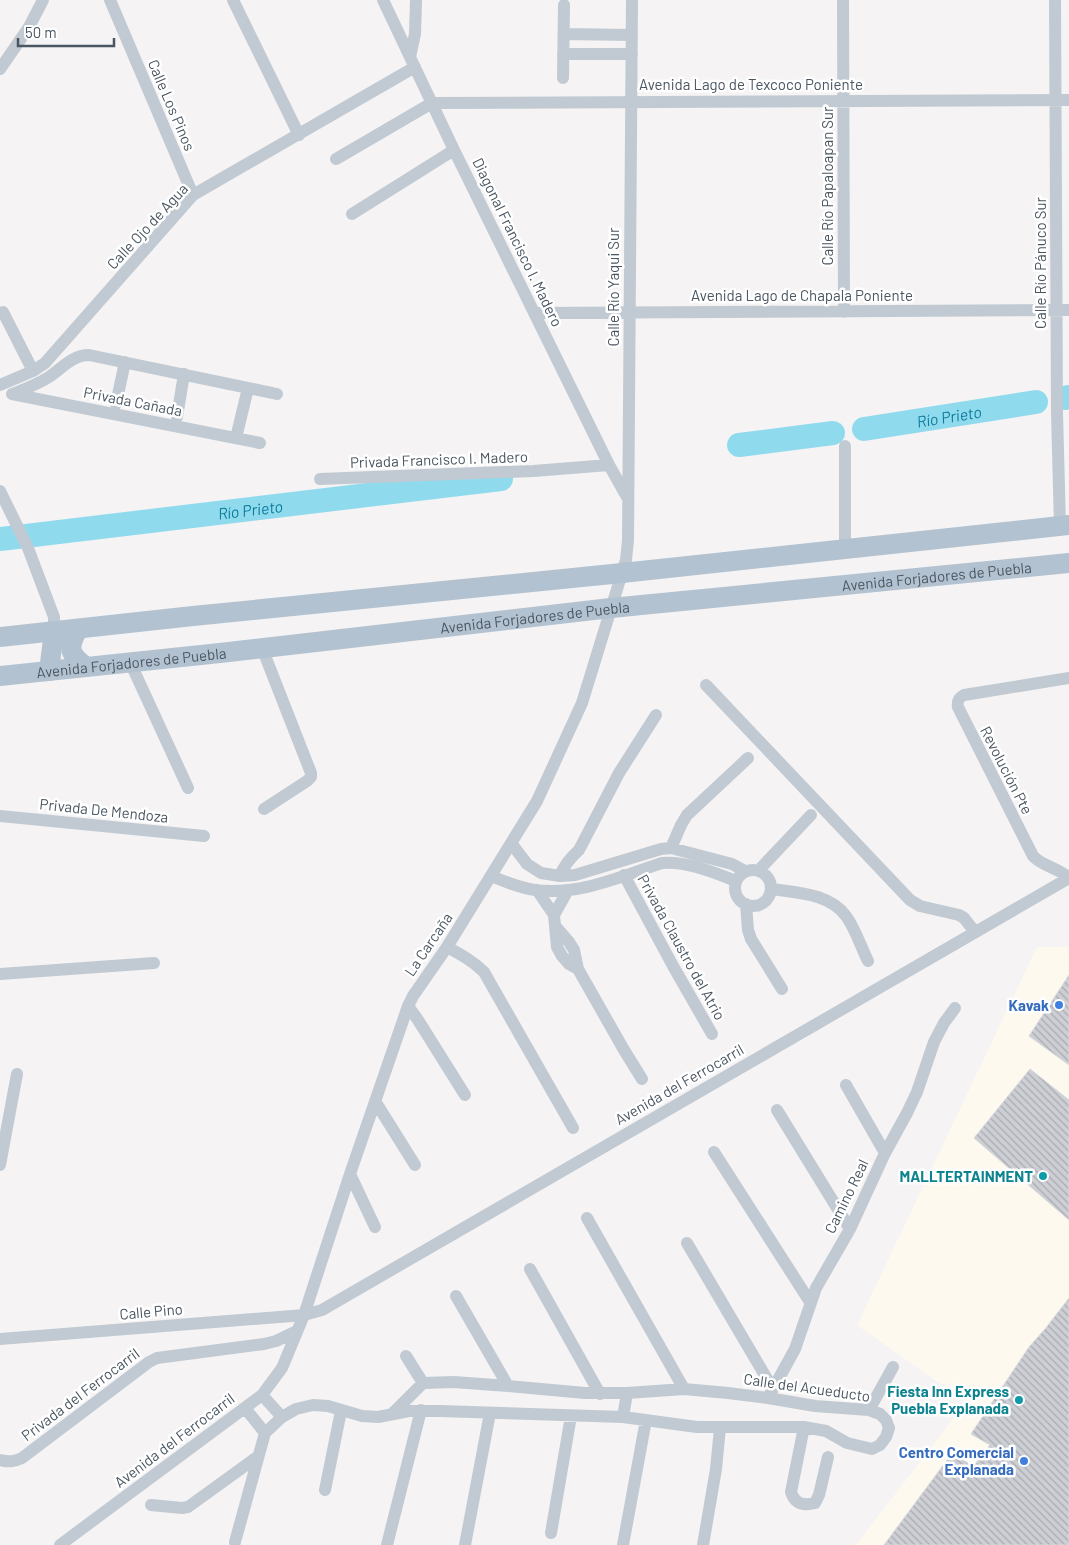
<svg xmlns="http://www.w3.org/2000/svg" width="1069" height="1545" font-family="Barlow,sans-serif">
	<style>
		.commercial { fill: #fdf9ef }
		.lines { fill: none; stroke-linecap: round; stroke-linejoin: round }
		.river { stroke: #90daee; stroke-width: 24 }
		.building { fill: url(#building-back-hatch); stroke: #d7d9de }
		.street { stroke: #c1cad2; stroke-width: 12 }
		.primary { stroke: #b3c2d1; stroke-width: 20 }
		.shop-dot { fill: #3f7fe0; stroke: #fff; stroke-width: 2 }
		.culture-dot { fill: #0f9aa8; stroke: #fff; stroke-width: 2 }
		.labels { text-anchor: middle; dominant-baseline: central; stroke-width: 5; stroke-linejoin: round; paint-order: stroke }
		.street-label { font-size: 15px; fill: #4a5661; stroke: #fff }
		.shop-label { font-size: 15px; font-weight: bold; fill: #366cbe; stroke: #fff; text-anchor: end }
		.culture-label { font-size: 15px; font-weight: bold; fill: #0d838f; stroke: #fff; text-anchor: end }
		.water-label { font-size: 16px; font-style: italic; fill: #0c7c9b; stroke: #fff }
	</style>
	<defs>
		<pattern id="building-back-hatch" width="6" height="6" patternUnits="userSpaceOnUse" patternTransform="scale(1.25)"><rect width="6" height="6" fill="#cdcfd5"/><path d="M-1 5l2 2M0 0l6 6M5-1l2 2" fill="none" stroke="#a8abb0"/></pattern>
	</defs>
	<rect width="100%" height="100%" fill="#f5f3f3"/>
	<path class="commercial" d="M1037,947H1069V1545H856L966,1402L857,1325Z"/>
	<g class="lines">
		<g class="river">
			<path d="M1065,398L1069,397"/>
			<path id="s1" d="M864,429L1036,402"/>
			<path d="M739,445L833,433"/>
			<path id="s2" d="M0,539L501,479"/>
		</g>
	</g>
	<path class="building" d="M1069,975V1065L1029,1036Z
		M1030,1069L1069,1100V1220L974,1138Z
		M1069,1298V1545H884L953,1452L973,1467L990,1445L971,1434L1029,1347L1045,1329Z"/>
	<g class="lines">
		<path class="street" d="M110,0L193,195
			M233,0L299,135
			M383,0L454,150L609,465L627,497
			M843,0L844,312
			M1055,0L1057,413L1060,526
			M564,34L632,35
			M563,54H632
			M410,57L415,34L416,0
			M0,69L29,27L43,0
			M563,78L564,5
			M336,159L432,103L1069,100
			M352,214L454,150
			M3,312L33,371
			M535,313L1069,310
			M0,385L33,371L45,363L193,195L415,67
			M12,394L260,443
			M13,394C25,389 38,384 49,377C61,369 72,355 89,355L277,394
			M116,404L125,362
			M177,417L184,374
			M236,438L248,388
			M845,446V548
			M320,479L533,471L609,465
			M0,491L28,548L54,617V631
			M262,648L311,773V777L307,781L264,809
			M130,662L188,788
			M706,685L910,900L920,906L959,915L964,918L975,932
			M0,816L204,836
			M511,843L527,864L541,873L560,876L575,875L661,849L671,848L732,864L745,871
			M671,848L681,825L687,815L748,758
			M735 888a18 18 0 1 1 36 0a18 18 0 1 1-36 0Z
			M759,870L811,815
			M624,875L673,966L712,1034
			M491,876C506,882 520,888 535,890C579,896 622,876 662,863C687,861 713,872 736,881
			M560,876C564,865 570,858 579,850L619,773L656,715
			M1069,878C1058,867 1043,867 1033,856L958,707C957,701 958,698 964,695L1069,678
			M772,889C797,893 829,893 846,916C855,928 861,947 868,961
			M537,890L554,915L557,947L562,956L569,964L578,969
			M746,904L748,930L751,939L782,989
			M554,915L568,890
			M556,927L569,942L574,950L578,969L624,1050L642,1079
			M447,947C460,954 473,961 484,972L573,1128
			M0,974L154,963
			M408,1006L418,1020L465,1095
			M846,1085L885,1153
			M375,1101L415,1165
			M777,1110L850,1229
			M714,1152L810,1302
			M0,1165L17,1074
			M350,1174L375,1227
			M587,1218L684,1389
			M687,1243L773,1389
			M530,1269L600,1394
			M456,1296L508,1386
			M0,1339L292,1316L304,1315L322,1310L1069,878
			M406,1356L423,1383
			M262,1395L282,1417
			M768,1398L795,1349L816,1288L850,1229L885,1153L907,1113L917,1092L934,1042L944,1023L955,1008
			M245,1408L265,1433
			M869,1410L893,1367
			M623,1417L627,1393
			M804,1427L791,1492C795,1504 803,1506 815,1503L819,1495L828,1457
			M265,1433L282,1417L296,1409L313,1405L328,1406L362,1416L378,1417L409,1411H440L623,1417L697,1427H804L826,1431L847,1443L872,1449L880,1445L886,1437L889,1428L886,1420L880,1414L869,1410L815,1406L768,1398L728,1393L684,1389L627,1393H585L508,1386L454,1382L423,1383L393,1413
			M0,1460C9,1462 14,1462 22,1458L149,1362L157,1358L264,1344L276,1341L297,1331
			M325,1490L341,1411
			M151,1505L182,1508L188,1507L257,1457
			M551,1533L571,1416
			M235,1542L265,1433
			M60,1545L262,1395L282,1368L304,1315L350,1174L408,1006L413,996L447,947L537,801L582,703L626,560L628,540L632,0
			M387,1545L421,1410
			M465,1545L490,1413
			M623,1545L646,1420
			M703,1545L716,1469L720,1428"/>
		<g class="primary">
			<path d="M78,629C68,648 68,653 86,667"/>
			<path d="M0,637L193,616L622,573L1069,525"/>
			<path d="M49,671L54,631"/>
			<path id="s3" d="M0,676L220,653L611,608L1069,563"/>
		</g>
	</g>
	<g class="shop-dot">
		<circle cx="1059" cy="1005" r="5"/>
		<circle cx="1024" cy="1461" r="5"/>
	</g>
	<g class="culture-dot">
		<circle cx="1043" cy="1176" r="5"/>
		<circle cx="1019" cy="1400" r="5"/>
	</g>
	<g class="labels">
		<g class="street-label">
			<text x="751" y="84">Avenida Lago de Texcoco Poniente</text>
			<text transform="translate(172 105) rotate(67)">Calle Los Pinos</text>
			<text transform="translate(827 186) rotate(-90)">Calle Río Papaloapan Sur</text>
			<text transform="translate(147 226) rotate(-47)">Calle Ojo de Agua</text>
			<text transform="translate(518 242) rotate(64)">Diagonal Francisco I. Madero</text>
			<text transform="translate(1040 263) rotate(-90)">Calle Río Pánuco Sur</text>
			<text transform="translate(613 287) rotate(-90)">Calle Río Yaqui Sur</text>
			<text x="802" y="295">Avenida Lago de Chapala Poniente</text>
			<text transform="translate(133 401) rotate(11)">Privada Cañada</text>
			<text transform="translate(439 459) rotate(-2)">Privada Francisco I. Madero</text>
			<text stroke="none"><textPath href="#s3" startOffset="942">Avenida Forjadores de Puebla</textPath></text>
			<text stroke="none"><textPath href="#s3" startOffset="538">Avenida Forjadores de Puebla</textPath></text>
			<text stroke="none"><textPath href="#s3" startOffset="132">Avenida Forjadores de Puebla</textPath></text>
			<text transform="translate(1007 770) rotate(63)">Revolución Pte</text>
			<text transform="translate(104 810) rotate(6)">Privada De Mendoza</text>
			<text transform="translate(428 944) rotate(-56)">La Carcaña</text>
			<text transform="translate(682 947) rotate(61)">Privada Claustro del Atrio</text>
			<text transform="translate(679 1084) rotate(-30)">Avenida del Ferrocarril</text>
			<text transform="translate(846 1196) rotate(-64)">Camino Real</text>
			<text transform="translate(151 1311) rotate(-5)">Calle Pino</text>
			<text transform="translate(807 1387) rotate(8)">Calle del Acueducto</text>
			<text transform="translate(80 1394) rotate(-37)">Privada del Ferrocarril</text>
			<text transform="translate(174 1440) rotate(-37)">Avenida del Ferrocarril</text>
		</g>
		<g class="shop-label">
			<text x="1049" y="1005">Kavak</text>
			<text x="1014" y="1452">Centro Comercial<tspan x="1014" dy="17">Explanada</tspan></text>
		</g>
		<g class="culture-label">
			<text x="1033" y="1176">MALLTERTAINMENT</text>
			<text x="1009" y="1391">Fiesta Inn Express<tspan x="1009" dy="17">Puebla Explanada</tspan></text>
		</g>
		<g class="water-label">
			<text stroke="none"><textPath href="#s1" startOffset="86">Río Prieto</textPath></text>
			<text stroke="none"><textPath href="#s2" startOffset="252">Río Prieto</textPath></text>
		</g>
	</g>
	<path d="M18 38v8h96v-8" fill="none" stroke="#4a5661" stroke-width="2.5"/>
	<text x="25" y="38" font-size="15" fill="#4a5661" stroke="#ffffff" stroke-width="4" paint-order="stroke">50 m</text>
</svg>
